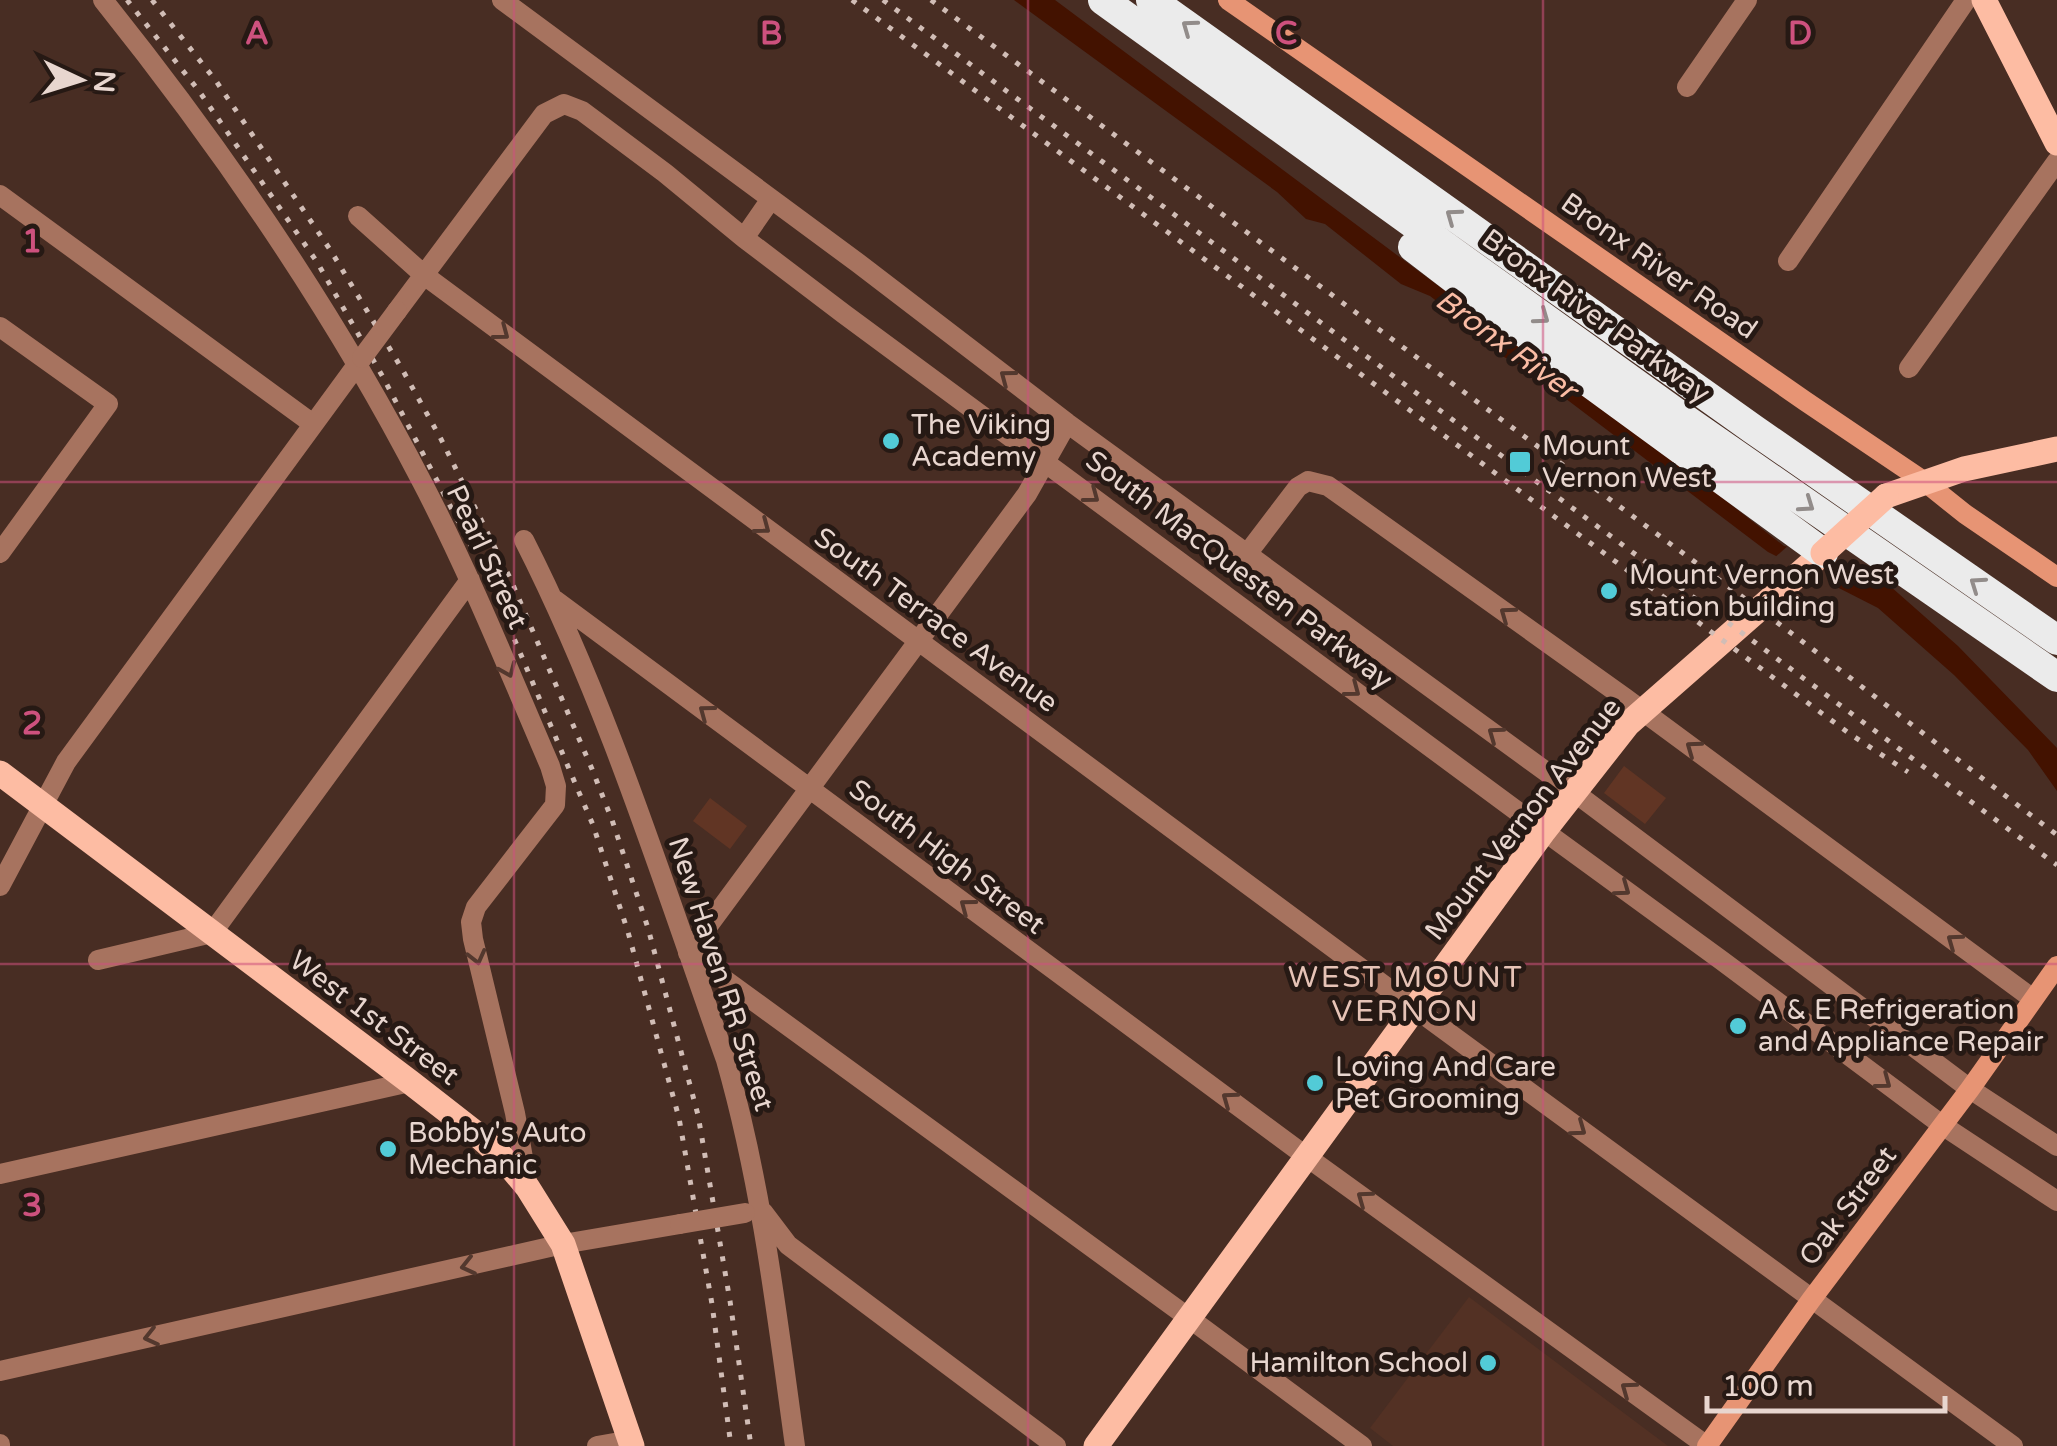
<svg xmlns="http://www.w3.org/2000/svg" width="2057" height="1446" font-family="'Varela Round',sans-serif">
	<style>
		.built { fill: #533124 }
		.green { fill: #613524 }
		.water { fill: #431200 }
		.pier { fill: #482d23 }
		.lines { fill: none; stroke-linecap: round; stroke-linejoin: round }
		.street { stroke: #a7735f; stroke-width: 20 }
		.secondary { stroke: #e79474; stroke-width: 20 }
		.primary { stroke: #fdbca3; stroke-width: 25 }
		.highway { stroke: #ebebeb; stroke-width: 30 }
		.rail { stroke: #d1bdb6; stroke-width: 5; stroke-dasharray: 5 10; stroke-linecap: butt }
		.street-bridge { stroke: #a7735f; stroke-width: 20 }
		.primary-bridge { stroke: #fdbca3; stroke-width: 25 }
		.oneway { stroke: #928c8a }
		.oneway2 { stroke: #53382e }
		.grid { fill: none; stroke: #cd517e; stroke-width: 2.5; stroke-opacity: 0.55 }
		.poi-dot { fill: #52cbd7; stroke: #261914; stroke-width: 4 }
		.labels { text-anchor: middle; dominant-baseline: central; stroke-width: 10; stroke-linejoin: round; paint-order: stroke }
		.street-label { font-size: 28px; fill: #e8d6cf; stroke: #261914 }
		.poi-label { font-size: 28px; fill: #e8d6cf; stroke: #261914; text-anchor: start }
		.water-label { font-size: 30px; font-style: italic; fill: #fabca4; stroke: #261914 }
		.neighbourhood-label { font-size: 30px; letter-spacing: 2.5px; fill: #e6c3b6; stroke: #261914 }
		.grid-label { font-size: 32px; text-anchor: middle; font-weight: bold; fill: #cd517e; stroke: #261914; stroke-width: 10; stroke-linejoin: round; paint-order: stroke }
	</style>
	<rect width="100%" height="100%" fill="#482d23"/>
	<path class="built" d="M1469,1297L1668,1446H1393L1370,1428Z"/>
	<path class="green" d="M1624,766L1666,798L1645,824L1604,793Z
		M710,798L747,826L730,849L693,821Z"/>
	<path class="water" d="M1014,0H1055L1476,314L1606,407L1784,546L1856,562L1890,586L1958,646L2057,748V791L2028,750L1954,675L1878,608L1768,552L1524,367L1500,355L1493,345L1430,296L1401,284L1325,224L1306,219L1277,192Z"/>
	<path class="pier" d="M1791,543L1858,558L1825,587L1772,560Z"/>
	<g class="lines">
		<path class="street" d="M103,0C224,151 333,310 422,482C470,574 509,671 550,766L556,786L555,805L476,907L471,922L473,939L515,1113L528,1186
			M502,0L858,263L1067,423L1574,792L1970,1089L2057,1146
			M1687,87L1747,0
			M0,195L313,424
			M358,216L424,275L1416,1009L2013,1446
			M744,238L771,199
			M1788,261L1966,0
			M397,311L544,114L564,104L582,111L665,173L744,238L844,314L1544,831L1721,960L1942,1125L2057,1201
			M0,327L108,404L0,553
			M1909,368L2057,161
			M524,540C608,705 664,886 726,1060C762,1186 777,1316 795,1446
			M1247,554L1298,487L1308,481L1328,486L1625,698L2033,999
			M555,600L1307,1157L1707,1446
			M0,886L66,762L362,358
			M688,953L1189,1318L1362,1446
			M688,953L1027,494L1067,423
			M98,960L212,933L470,580
			M0,1174L410,1082
			M763,1212L788,1245L1056,1446
			M0,1371L563,1244L680,1224
			M0,1444V1446
			M597,1446L631,1440"/>
		<path class="secondary" d="M1228,0L1805,401L1925,482L1965,514L2057,577
			M1707,1446L1811,1300L1970,1089L2057,966"/>
		<path class="primary" d="M1984,0L2057,143
			M1886,496L1964,469L2057,449
			M0,773L410,1082L473,1131L502,1157L528,1188L563,1244L632,1446
			M1096,1446L1544,831L1628,724L1823,553"/>
		<path class="highway" d="M1103,0L1683,418L2057,677
			M1151,0L1753,429L2057,640
			M1413,247L1590,383L1823,553"/>
		<path class="rail" d="M127,0L199,91L317,262L384,379L492,586L572,776L593,825L628,932L679,1118L712,1304L731,1446
			M152,0L216,81L331,251L402,369L441,439L510,578L592,769L612,820L648,928L698,1115L730,1301L751,1446
			M852,0L1850,734L1908,772
			M883,0L2057,865
			M931,0L1782,626L2057,835"/>
		<path class="street-bridge" d="M362,358L397,311
			M680,1224L745,1213"/>
		<path class="primary-bridge" d="M1823,553L1886,496"/>
	</g>
	<defs><path id="oneway-chevron" d="M-2-3.5L2.5 0L-2 3.5" fill="none" stroke-width="1.6" stroke-linecap="round" stroke-linejoin="round" transform="scale(2.5)"/></defs>
	<g class="oneway">
		<use href="#oneway-chevron" transform="translate(1189 27) rotate(-144)"/>
		<use href="#oneway-chevron" transform="translate(1453 216) rotate(-144)"/>
		<use href="#oneway-chevron" transform="translate(1542 317) rotate(36)"/>
		<use href="#oneway-chevron" transform="translate(1807 505) rotate(35)"/>
		<use href="#oneway-chevron" transform="translate(1977 584) rotate(-145)"/>
	</g>
	<g class="oneway2">
		<use href="#oneway-chevron" transform="translate(502 333) rotate(37)"/>
		<use href="#oneway-chevron" transform="translate(1007 377) rotate(-143)"/>
		<use href="#oneway-chevron" transform="translate(1092 496) rotate(37)"/>
		<use href="#oneway-chevron" transform="translate(763 527) rotate(37)"/>
		<use href="#oneway-chevron" transform="translate(1507 614) rotate(-144)"/>
		<use href="#oneway-chevron" transform="translate(508 670) rotate(67)"/>
		<use href="#oneway-chevron" transform="translate(1353 690) rotate(37)"/>
		<use href="#oneway-chevron" transform="translate(706 712) rotate(-143)"/>
		<use href="#oneway-chevron" transform="translate(1495 734) rotate(-144)"/>
		<use href="#oneway-chevron" transform="translate(1693 748) rotate(-144)"/>
		<use href="#oneway-chevron" transform="translate(1623 889) rotate(36)"/>
		<use href="#oneway-chevron" transform="translate(967 906) rotate(-143)"/>
		<use href="#oneway-chevron" transform="translate(1954 941) rotate(-144)"/>
		<use href="#oneway-chevron" transform="translate(477 957) rotate(76)"/>
		<use href="#oneway-chevron" transform="translate(1884 1082) rotate(37)"/>
		<use href="#oneway-chevron" transform="translate(1229 1099) rotate(-144)"/>
		<use href="#oneway-chevron" transform="translate(1579 1129) rotate(36)"/>
		<use href="#oneway-chevron" transform="translate(1364 1198) rotate(-144)"/>
		<use href="#oneway-chevron" transform="translate(468 1266) rotate(167)"/>
		<use href="#oneway-chevron" transform="translate(151 1337) rotate(167)"/>
		<use href="#oneway-chevron" transform="translate(1628 1389) rotate(-144)"/>
	</g>
	<path class="grid" d="M514,0V1446M1028,0V1446M1543,0V1446M0,482H2057M0,964H2057"/>
	<g class="poi-dot">
		<circle cx="891" cy="441" r="10"/>
		<rect x="1508" y="450" width="24" height="24" rx="5"/>
		<circle cx="1609" cy="591" r="10"/>
		<circle cx="1738" cy="1026" r="10"/>
		<circle cx="1315" cy="1083" r="10"/>
		<circle cx="388" cy="1149" r="10"/>
		<circle cx="1488" cy="1363" r="10"/>
	</g>
	<g class="labels">
		<g class="street-label">
			<text transform="translate(1659 266) rotate(35)">Bronx River Road</text>
			<text transform="translate(1596 316) rotate(36)">Bronx River Parkway</text>
			<text transform="translate(487 557) rotate(65)">Pearl Street</text>
			<text transform="translate(1239 570) rotate(37)">South MacQuesten Parkway</text>
			<text transform="translate(936 620) rotate(36)">South Terrace Avenue</text>
			<text transform="translate(1523 819) rotate(-52)">Mount Vernon Avenue</text>
			<text transform="translate(947 857) rotate(37)">South High Street</text>
			<text transform="translate(721 974) rotate(72)">New Haven RR Street</text>
			<text transform="translate(374 1018) rotate(37)">West 1st Street</text>
			<text transform="translate(1848 1206) rotate(-53)">Oak Street</text>
		</g>
		<g class="poi-label">
			<text x="911" y="425">The Viking<tspan x="911" dy="32">Academy</tspan></text>
			<text x="1542" y="446">Mount<tspan x="1542" dy="32">Vernon West</tspan></text>
			<text x="1629" y="575">Mount Vernon West<tspan x="1629" dy="32">station building</tspan></text>
			<text x="1758" y="1010">A &amp; E Refrigeration<tspan x="1758" dy="32">and Appliance Repair</tspan></text>
			<text x="1335" y="1067">Loving And Care<tspan x="1335" dy="32">Pet Grooming</tspan></text>
			<text x="408" y="1133">Bobby's Auto<tspan x="408" dy="32">Mechanic</tspan></text>
			<text x="1468" y="1363" text-anchor="end">Hamilton School</text>
		</g>
		<g class="water-label">
			<text transform="translate(1506 345) rotate(36)">Bronx River</text>
		</g>
		<g class="neighbourhood-label">
			<text x="1406" y="977">WEST MOUNT<tspan x="1406" dy="34">VERNON</tspan></text>
		</g>
	</g>
	<g class="grid-label">
		<text x="257" y="44">A</text>
		<text x="771" y="44">B</text>
		<text x="1286" y="44">C</text>
		<text x="1800" y="44">D</text>
		<text x="32" y="252">1</text>
		<text x="32" y="734">2</text>
		<text x="32" y="1216">3</text>
	</g>
	<g transform="translate(80 80) rotate(94)" stroke="#261914" stroke-width="8" paint-order="stroke">
	<path d="M0-8L18 38L0 25L-18 38Z" fill="#e8d6cf"/>
	<text y="-15" font-size="28" font-weight="bold" text-anchor="middle" fill="#e8d6cf">N</text>
	</g>
	<path d="M1707 1396v15h238v-15" fill="none" stroke="#e8d6cf" stroke-width="5"/>
	<text x="1722" y="1396" font-size="30" fill="#e8d6cf" stroke="#261914" stroke-width="8" paint-order="stroke">100 m</text>
</svg>
